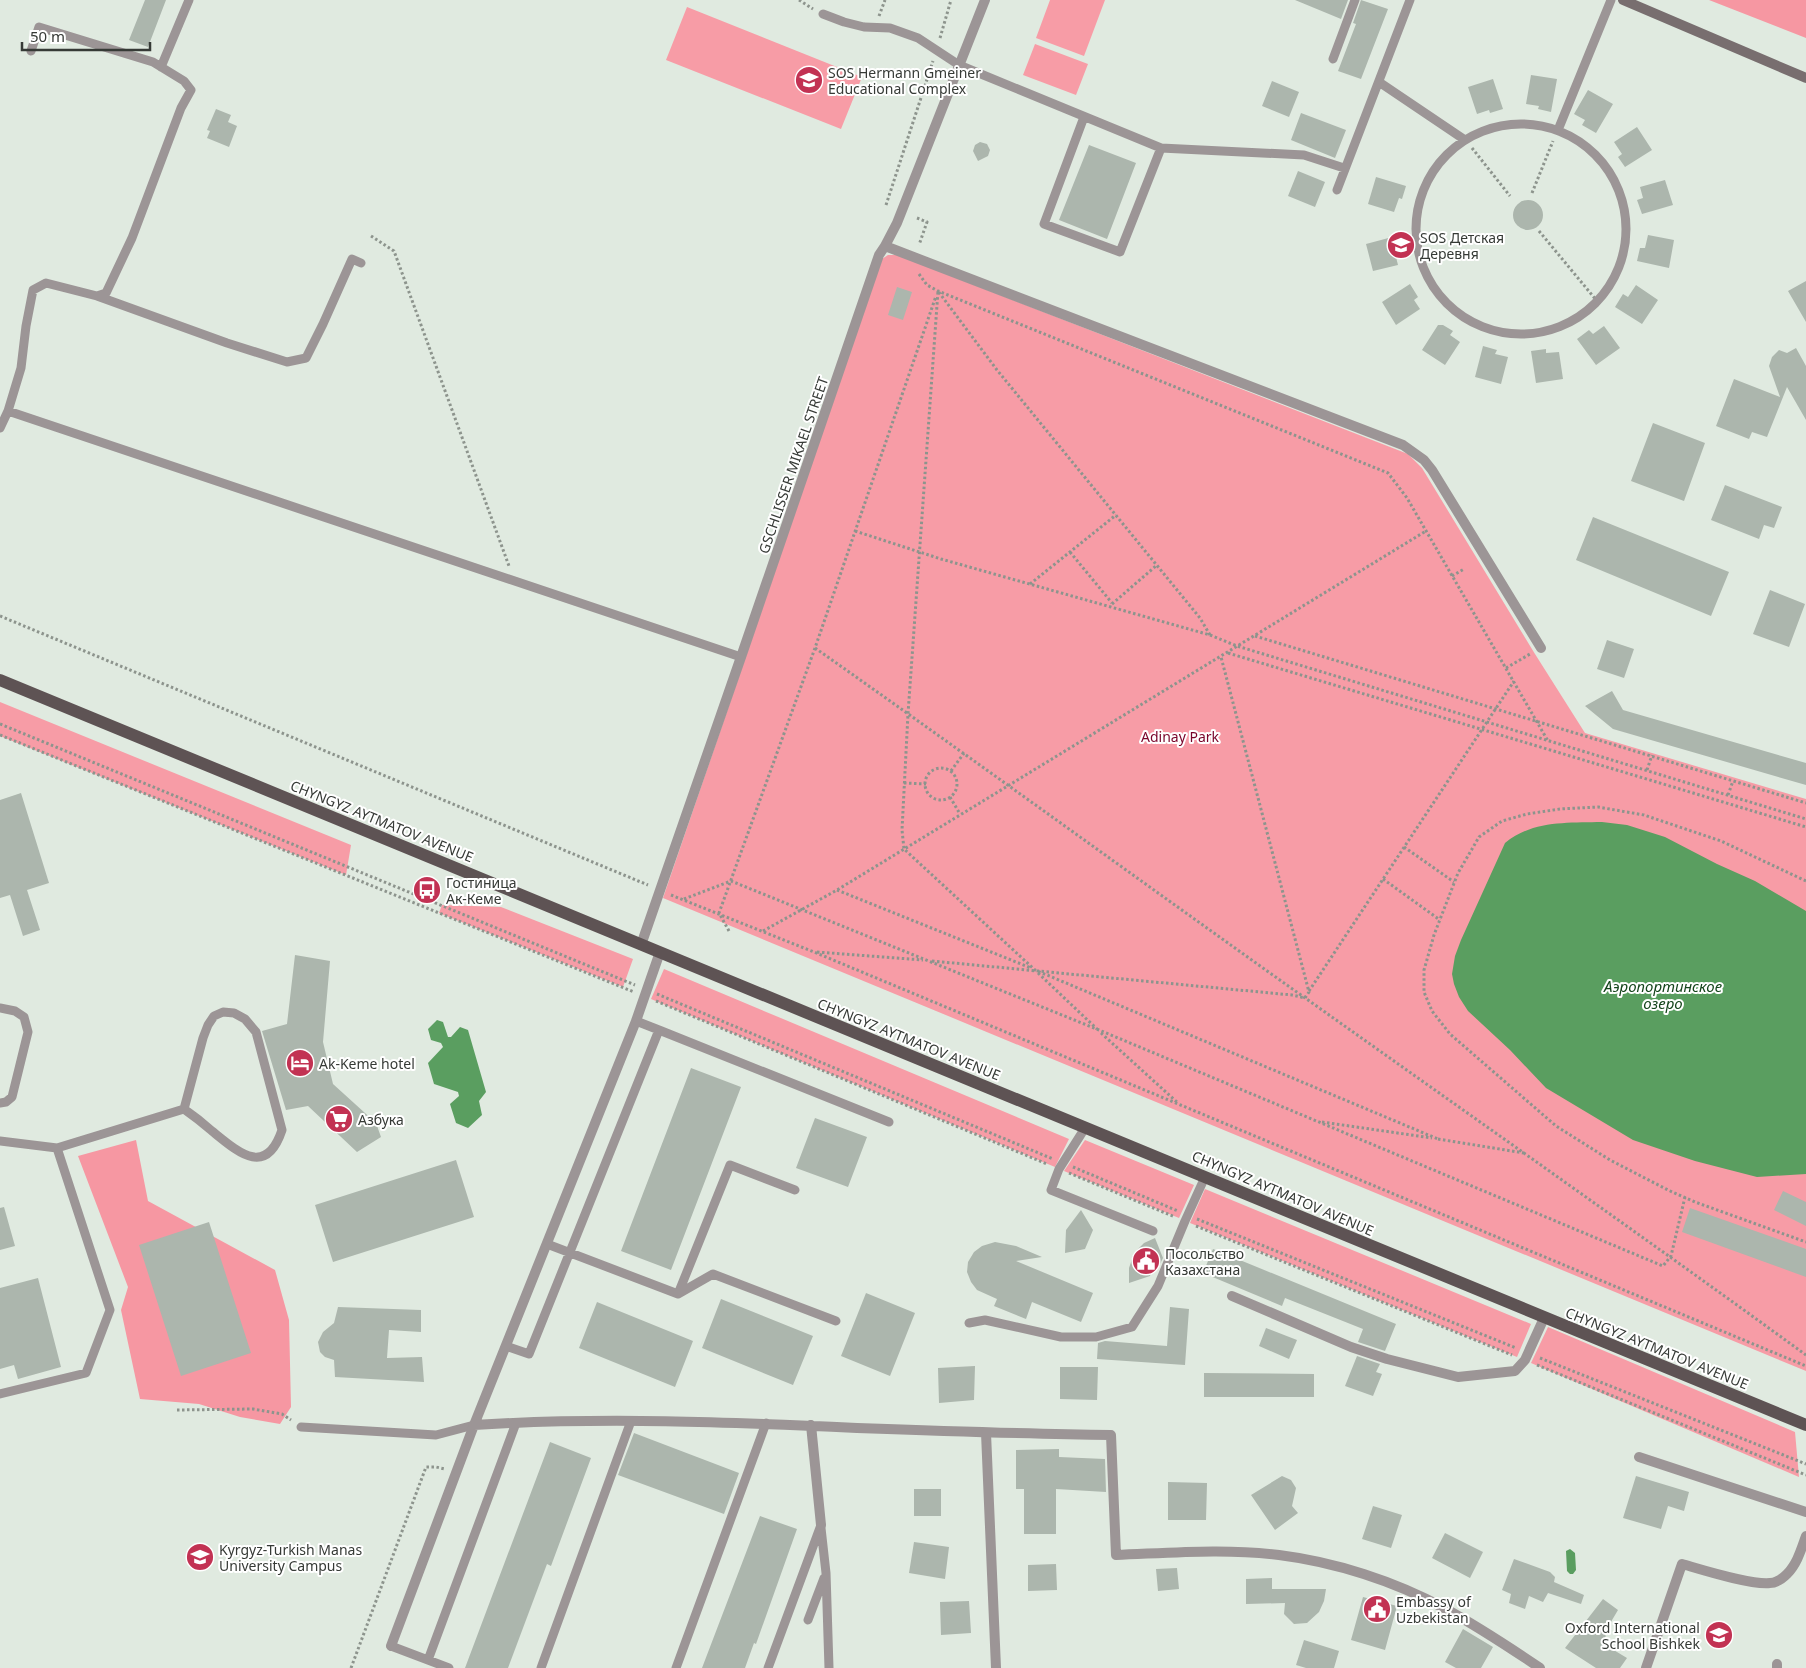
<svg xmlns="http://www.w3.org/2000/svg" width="1806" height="1668" font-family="'Noto Sans',sans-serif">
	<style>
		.green { fill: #f79ca6 }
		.forest { fill: #f697a2 }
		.water { fill: #5a9e60 }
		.building { fill: #acb6ad }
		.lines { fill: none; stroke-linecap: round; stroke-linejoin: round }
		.path { stroke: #8d948d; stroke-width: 3; stroke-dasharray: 2.5 2.5; stroke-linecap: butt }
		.lane { stroke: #9c9596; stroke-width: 9 }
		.street { stroke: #9c9596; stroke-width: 10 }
		.secondary { stroke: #786e6f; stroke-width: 10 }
		.primary { stroke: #5e5354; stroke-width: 12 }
		.labels { text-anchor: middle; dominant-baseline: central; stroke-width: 4; stroke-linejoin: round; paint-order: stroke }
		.poi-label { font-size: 14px; fill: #363a36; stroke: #fff; text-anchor: start }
		.street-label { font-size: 14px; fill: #363a36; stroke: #fff }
		.park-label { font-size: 14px; fill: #79042a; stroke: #fff }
		.water-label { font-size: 15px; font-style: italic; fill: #14451b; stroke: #fff }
	</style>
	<rect width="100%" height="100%" fill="#e0eae0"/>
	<path class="green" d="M1050,0H1105L1084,56L1036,38Z
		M687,7L862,77L841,129L666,60Z
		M1035,44L1088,64L1076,95L1023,75Z
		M888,255H897L1408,454L1422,468L1535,654L1585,733L1806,799V1371L663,898L882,259Z
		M0,702L351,845L346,875L0,736Z
		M442,905L501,907L633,959L623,987L439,913Z
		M664,969L1069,1139L1055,1167L651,999Z
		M1085,1140L1194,1185L1179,1218L1064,1171Z
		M1205,1189L1531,1324L1517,1357L1190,1223Z
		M1548,1327L1795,1432L1799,1477L1531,1363Z"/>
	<path class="forest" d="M1709,0H1806V38Z
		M136,1140L148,1201L275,1270L289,1320L291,1407L280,1424L240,1417L199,1404L140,1399L121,1310L128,1287L78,1156Z"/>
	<path class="water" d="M1602,822L1627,825L1665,837L1717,864L1755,881L1806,911V1174L1757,1177L1695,1161L1633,1140L1546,1088L1510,1050L1468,1011L1459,997L1454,984L1452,974L1455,956L1461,940L1505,843C1533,820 1568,823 1602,822Z
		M437,1020L443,1022L448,1037H451L460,1027L468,1030L486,1092L479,1101L482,1115L468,1128L456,1123L450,1104L459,1096L458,1092L434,1084L428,1063L443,1047L441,1043L431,1040L428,1029Z
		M1570,1549L1575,1553L1576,1570L1573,1574H1570L1567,1571L1566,1551Z"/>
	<path class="building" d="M145,0H166L148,47L129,40Z
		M1295,0H1348L1341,19Z
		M1361,0L1388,9L1361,79L1338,71L1356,24L1353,23Z
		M1531,75L1557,79L1551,112L1538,109L1539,106L1526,104Z
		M1493,79L1503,109L1490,113L1489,110L1477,114L1468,87Z
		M1272,81L1299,92L1289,117L1262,106Z
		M1588,90L1613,104L1596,133L1582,125L1585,120L1574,114Z
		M216,109L231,115L228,122L237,126L229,147L207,138L210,131L207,130Z
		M1301,113L1346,130L1335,158L1291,140Z
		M1637,127L1652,150L1625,167L1618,157L1622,154L1614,142Z
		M980,142L987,144L990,150L988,156L978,161L973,151L975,145Z
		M1089,145L1136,163L1107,239L1059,220Z
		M1298,171L1325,182L1315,207L1288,196Z
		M1376,177L1406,186L1402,199L1399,198L1394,212L1368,204Z
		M1665,180L1673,205L1642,214L1637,200L1643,198L1640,187Z
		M1513 215a15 15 0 1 1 30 0a15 15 0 1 1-30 0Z
		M1648,235L1674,240L1669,268L1637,261L1640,248H1645Z
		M1396,236L1399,252L1395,253L1398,265L1373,271L1366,244Z
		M1806,281V322L1788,291Z
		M1410,284L1418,297L1414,300L1420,309L1396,325L1382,302Z
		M1636,285L1658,300L1642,324L1615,307L1623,294L1628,297Z
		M897,287L912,292L903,320L888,315Z
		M1438,325H1443L1453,331L1450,335L1460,342L1445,365L1422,350Z
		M1604,326L1620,348L1596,365L1577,339L1589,330L1593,334Z
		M1483,346L1497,350L1495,354L1508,357L1501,384L1475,377Z
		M1796,348L1806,366V420L1787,387L1767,437L1752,432L1749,439L1716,426L1734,379L1780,397L1769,366L1772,357L1779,350L1787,353Z
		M1546,349V353L1559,352L1563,379L1536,383L1531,351Z
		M1653,423L1705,443L1684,501L1631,481Z
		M1725,485L1782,507L1774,528L1764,525L1759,539L1711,520Z
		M1593,517L1729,572L1711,616L1576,560Z
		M1770,590L1805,604L1789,647L1753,634Z
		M1607,640L1634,649L1624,678L1597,669Z
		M1612,691L1623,710L1806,763V785L1613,729L1585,706Z
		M21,793L49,883L27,890L40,930L23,936L10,895L0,898V800Z
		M295,955L330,961L323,1042L333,1084L376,1123L381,1137L357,1152L308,1106L286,1110L262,1031L287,1024Z
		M691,1068L741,1087L671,1270L621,1251Z
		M815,1118L867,1137L848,1187L796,1168Z
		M456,1160L474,1217L333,1262L315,1205Z
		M1783,1191L1806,1202V1226L1774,1210Z
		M4,1207L15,1246L0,1250V1208Z
		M1690,1208L1806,1249V1277L1682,1232Z
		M1081,1210L1093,1230L1085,1249L1065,1253L1066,1230Z
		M209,1222L251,1353L181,1376L139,1245Z
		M1155,1238L1163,1258L1159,1266L1154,1265L1150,1276L1129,1283V1268L1134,1253L1144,1243Z
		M995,1242L1016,1246L1042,1257L1016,1261L1093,1293L1081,1322L1032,1302L1026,1319L994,1306L997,1299L977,1290L971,1282L967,1272L968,1262L974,1252L982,1246Z
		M1213,1249L1396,1324L1385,1351L1358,1342L1363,1329L1285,1298L1282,1306L1203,1273Z
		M38,1278L61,1367L18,1379L14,1365L0,1369V1288Z
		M866,1293L915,1313L890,1376L841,1356Z
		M721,1299L813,1336L793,1385L702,1348Z
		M597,1302L693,1341L675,1387L579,1348Z
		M338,1307L421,1310V1332L389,1330L387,1358L422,1357L424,1382L335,1377L334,1360L325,1357L320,1352L318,1342L323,1332L334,1323Z
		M1170,1307L1189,1309L1185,1365L1097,1359L1098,1343L1105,1341L1167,1346Z
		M1266,1328L1297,1340L1289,1359L1259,1346Z
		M1357,1356L1380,1364L1376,1372L1382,1374L1373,1396L1345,1386Z
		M975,1366L974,1400L939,1403L938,1368Z
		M1060,1367H1098L1097,1400L1060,1399Z
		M1204,1373L1314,1374V1397H1204Z
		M634,1433L739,1473L724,1514L618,1475Z
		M550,1442L591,1458L551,1566L547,1564L508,1668H465Z
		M1059,1449V1457L1105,1459L1106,1492L1056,1489V1534H1024V1489H1016V1450Z
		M1282,1476L1291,1480L1296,1488L1292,1506L1298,1513L1275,1530L1251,1495Z
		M1636,1476L1689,1492L1684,1511L1668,1506L1661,1529L1623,1518Z
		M1168,1482L1207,1483L1206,1520H1168Z
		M914,1489H941V1516H914Z
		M1373,1506L1402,1515L1391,1548L1362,1539Z
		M760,1516L797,1529L756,1644L754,1643L745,1668H702Z
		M1445,1533L1483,1552L1470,1578L1432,1558Z
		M914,1542L949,1547L945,1579L909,1573Z
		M1514,1559L1550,1572L1555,1577L1554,1582L1584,1595L1581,1604L1548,1593L1543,1602L1529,1596L1525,1609L1509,1603L1511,1594L1502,1590Z
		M1056,1564L1057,1590L1028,1591V1565Z
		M1177,1568L1179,1589L1158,1591L1156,1569Z
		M1272,1578V1589H1326L1324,1601L1319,1612L1307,1623L1294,1624L1284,1614L1285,1603L1246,1604V1579Z
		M1363,1597L1397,1606L1385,1650L1351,1640Z
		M1603,1599L1618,1610L1605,1632L1607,1646L1627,1658L1620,1668H1596L1565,1648Z
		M969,1601L971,1633L941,1635L940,1602Z
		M1463,1629L1493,1647L1481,1668H1456L1445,1662Z
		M1304,1640L1339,1651L1334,1668H1306L1296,1665Z"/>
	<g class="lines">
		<path class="path" d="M799,0L813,9
			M879,16L885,0
			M940,38L951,0
			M1472,148L1510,196
			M1532,193L1553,141
			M886,205L933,61
			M917,218L927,222L919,245
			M1539,231L1597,301
			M371,236L394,251L509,566
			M919,274L927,285L938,291L1388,473L1407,498L1548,741
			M855,531L941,559L1210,635L1237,646L1806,819
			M1070,552L1112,603
			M1452,576L1464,569
			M1030,584L1116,515
			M1112,604L1157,565
			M0,616L648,885
			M1210,635L1200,618L997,370L938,291L908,714L902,830L904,849L1035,970L1438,1139
			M1255,636L1806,803
			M815,648C980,764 1143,883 1308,1000C1474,1118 1641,1235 1806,1355
			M1228,653L1806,827
			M1506,668L1530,654
			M0,724L635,985
			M0,735L634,992
			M925 784a16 16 0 1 1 32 0a16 16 0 1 1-32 0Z
			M1647,770L1652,755
			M951,771L964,753
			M904,783L926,784
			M1728,795L1733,781
			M950,797L960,814
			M1404,847L1454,882
			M1383,879L1440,920
			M1806,881L1721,841L1644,815L1598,807L1560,809L1527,814L1502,821L1479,837L1458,873L1434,935L1424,970V992L1432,1011L1450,1034L1556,1126L1610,1160L1668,1190L1695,1202L1806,1242
			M837,890L1031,968
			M671,895L814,952L1806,1366
			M684,899L731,881L1099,1030L1663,1266L1671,1256L1685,1197
			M729,931L719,913L815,648L936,296
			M763,931L837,890L1426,531
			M817,952L923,960
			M932,961L1292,995L1305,998L1309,992L1221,657
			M1038,973L1097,1029
			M1309,991L1514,681
			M657,994L1053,1159
			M656,1001L1047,1164
			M1101,1033L1178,1103
			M1322,1122L1432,1138
			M1438,1139L1524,1153
			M1073,1167L1178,1211
			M1069,1173L1175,1217
			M1197,1219L1516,1348
			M1196,1226L1512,1355
			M1540,1358L1806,1464
			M1537,1365L1806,1475
			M177,1410L253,1409L282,1414L291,1420
			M351,1668L426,1467H436L445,1469"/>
		<path class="lane" d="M823,14L844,22L864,27L890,28L918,38L959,65L1161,148L1304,155L1344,168
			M1333,59L1355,0
			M161,67L189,0
			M1379,82L1465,140
			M1084,117L1044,224L1120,252L1161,148
			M1416 229a105 105 0 1 1 210 0a105 105 0 1 1-210 0Z
			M1558,130L1611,0
			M1337,190L1410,0
			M97,296L227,343L287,362L306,358L323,324L352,259L361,263
			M8,411L741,657
			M0,428L8,411L21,368L26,326L33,290L46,283L97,296L106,293L132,238L181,108L191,90L184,81L153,62L39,27L31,51
			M0,1008L15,1011L24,1017L28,1032L12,1097L6,1102L0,1103
			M223,1012L234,1013L245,1019L256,1032L282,1130C266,1178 238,1152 212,1131C203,1123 194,1116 184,1109L203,1038L208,1025L214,1016Z
			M659,1030L889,1122
			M1085,1128L1059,1169L1051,1190L1153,1231
			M0,1141L57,1148L184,1109
			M547,1244L678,1294L713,1274L836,1321
			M678,1294L730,1165L795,1190
			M969,1323L985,1320L1061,1337H1096L1132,1327L1158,1286L1185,1221L1205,1177
			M506,1346L529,1354L659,1030L636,1021
			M0,1394L86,1373L110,1310L57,1148
			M301,1427L436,1435L474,1425
			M821,1528L826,1573L829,1668
			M808,1620L824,1578
			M391,1646L449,1668
			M428,1660L516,1423
			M541,1668L631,1421
			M676,1668L766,1423
			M768,1668L821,1525"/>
		<path class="street" d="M885,246L1403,445L1424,460L1432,470L1541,648
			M641,945L741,657L879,255L885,246L897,223L985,0
			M1232,1296L1351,1347L1387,1359L1458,1377L1515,1371L1525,1360L1544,1318
			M474,1425C601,1417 729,1422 857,1428C941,1431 1026,1434 1111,1435L1116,1555C1169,1553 1225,1548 1279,1555C1335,1562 1394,1581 1444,1608C1477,1626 1509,1647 1540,1668
			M811,1425L821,1525
			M986,1433L996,1668
			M1639,1457L1806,1512
			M391,1646L474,1425L636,1021L660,952
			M1777,1664V1668
			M1646,1668L1682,1564C1703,1570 1750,1585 1770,1583C1776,1583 1783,1578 1787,1574C1797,1564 1801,1550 1806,1536"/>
		<path class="secondary" d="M1623,0L1806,78"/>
		<path class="primary" d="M0,680L1806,1425"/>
	</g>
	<defs>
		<symbol id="university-disc" viewBox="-11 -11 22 22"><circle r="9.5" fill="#c23253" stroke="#fff"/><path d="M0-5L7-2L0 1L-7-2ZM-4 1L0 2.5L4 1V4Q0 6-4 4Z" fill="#fff"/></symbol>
		<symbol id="school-disc" viewBox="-11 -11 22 22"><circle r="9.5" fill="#c23253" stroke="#fff"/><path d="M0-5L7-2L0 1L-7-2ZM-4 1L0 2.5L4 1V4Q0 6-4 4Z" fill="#fff"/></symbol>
		<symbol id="bus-disc" viewBox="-11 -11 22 22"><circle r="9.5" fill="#c23253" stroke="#fff"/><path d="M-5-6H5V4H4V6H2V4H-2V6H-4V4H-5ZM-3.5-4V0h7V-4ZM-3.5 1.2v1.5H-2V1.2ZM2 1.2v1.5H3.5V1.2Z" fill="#fff"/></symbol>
		<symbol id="hotel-disc" viewBox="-11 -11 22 22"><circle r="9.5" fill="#c23253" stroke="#fff"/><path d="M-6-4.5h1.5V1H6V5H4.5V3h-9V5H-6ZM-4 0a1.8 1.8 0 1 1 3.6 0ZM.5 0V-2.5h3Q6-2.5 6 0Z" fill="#fff"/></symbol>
		<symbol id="supermarket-disc" viewBox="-11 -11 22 22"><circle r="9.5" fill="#c23253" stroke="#fff"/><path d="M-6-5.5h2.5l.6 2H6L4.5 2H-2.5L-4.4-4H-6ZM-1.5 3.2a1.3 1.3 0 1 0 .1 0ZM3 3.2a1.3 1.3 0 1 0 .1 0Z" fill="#fff"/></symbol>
		<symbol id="civic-disc" viewBox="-11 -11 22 22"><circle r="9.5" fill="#c23253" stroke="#fff"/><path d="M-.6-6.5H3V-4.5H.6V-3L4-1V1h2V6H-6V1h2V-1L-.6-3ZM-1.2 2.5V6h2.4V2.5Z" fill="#fff"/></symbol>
	</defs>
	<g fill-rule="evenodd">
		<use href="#university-disc" x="793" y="64" width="32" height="32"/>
		<use href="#school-disc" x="1385" y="229" width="32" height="32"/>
		<use href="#bus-disc" x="411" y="874" width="32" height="32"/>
		<use href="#hotel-disc" x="284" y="1047" width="32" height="32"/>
		<use href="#supermarket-disc" x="323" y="1103" width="32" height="32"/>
		<use href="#civic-disc" x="1130" y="1245" width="32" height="32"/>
		<use href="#university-disc" x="184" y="1541" width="32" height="32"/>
		<use href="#civic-disc" x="1361" y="1593" width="32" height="32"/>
		<use href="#school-disc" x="1703" y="1619" width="32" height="32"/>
	</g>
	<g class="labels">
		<g class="poi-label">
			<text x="828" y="72">SOS Hermann Gmeiner<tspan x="828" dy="16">Educational Complex</tspan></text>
			<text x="1420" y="237">SOS Детская<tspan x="1420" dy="16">Деревня</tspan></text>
			<text x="446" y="882">Гостиница<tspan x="446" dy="16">Ак-Кеме</tspan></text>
			<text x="319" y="1063">Ak-Keme hotel</text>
			<text x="358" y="1119">Азбука</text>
			<text x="1165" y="1253">Посольство<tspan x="1165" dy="16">Казахстана</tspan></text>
			<text x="219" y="1549">Kyrgyz-Turkish Manas<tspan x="219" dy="16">University Campus</tspan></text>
			<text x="1396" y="1601">Embassy of<tspan x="1396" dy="16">Uzbekistan</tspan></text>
			<text x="1700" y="1627" text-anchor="end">Oxford International<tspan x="1700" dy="16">School Bishkek</tspan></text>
		</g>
		<g class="street-label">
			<text transform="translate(793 465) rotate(-71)">GSCHLISSER MIKAEL STREET</text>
			<text transform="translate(382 821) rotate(22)">CHYNGYZ AYTMATOV AVENUE</text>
			<text transform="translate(909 1039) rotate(22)">CHYNGYZ AYTMATOV AVENUE</text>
			<text transform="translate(1283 1193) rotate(23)">CHYNGYZ AYTMATOV AVENUE</text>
			<text transform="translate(1657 1348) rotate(22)">CHYNGYZ AYTMATOV AVENUE</text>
		</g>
		<g class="park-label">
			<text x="1180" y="736">Adinay Park</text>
		</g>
		<g class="water-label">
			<text x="1663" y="986">Аэропортинское<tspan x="1663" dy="17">озеро</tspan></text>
		</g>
	</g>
	<path d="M22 42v8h128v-8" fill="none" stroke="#363a36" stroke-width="2.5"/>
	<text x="30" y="42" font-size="15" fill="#363a36" stroke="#ffffff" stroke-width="4" paint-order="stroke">50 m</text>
</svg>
